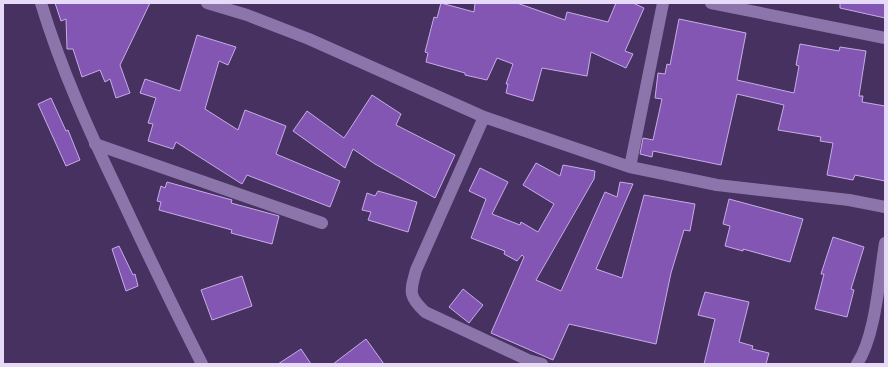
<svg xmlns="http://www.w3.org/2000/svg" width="888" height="367" font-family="'Open Sans',sans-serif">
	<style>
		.building { fill: #8356b4; stroke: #c6ade7 }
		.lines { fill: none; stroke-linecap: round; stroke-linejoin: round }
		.street { stroke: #8c75ab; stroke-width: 12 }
		.secondary { stroke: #8c75ab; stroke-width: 12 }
	</style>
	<rect width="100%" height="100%" fill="#473161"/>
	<path class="building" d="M55,3H150L120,65L130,93L116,98L110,79L105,82L100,70L82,77L73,49H67L66,19L61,21Z
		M441,3L474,12L475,3H517L565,20L567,12L608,22L616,3H633L644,8L625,51L633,54L626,68L591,52L587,76L542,68L533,101L506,93L508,84H506L513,64L497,58L487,80L465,75V73L426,62L428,53L425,52L434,17L437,18Z
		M840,3H885V18L840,8Z
		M679,19L746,33L737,80L794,93L799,66L796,65L800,44L839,51L840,47L866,51L859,96H863L862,102L885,106V181L855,175L853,180L827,175L833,143L820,141L821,137L778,130L784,105L737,94L721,165L653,151L652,157L640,154L643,138L653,140L662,99L655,98L658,73L665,74L667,64L670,65Z
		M197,35L236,47L228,65L219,61L205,109L238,130L245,110L286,126L276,154L340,181L330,207L247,175L242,184L176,142L173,149L148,141L153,124L148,123L156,98L140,93L145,79L180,91Z
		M372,95L401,114L396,125L455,155L435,198L375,164L353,149L345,168L293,131L307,111L344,138Z
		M51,98L66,131L68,130L80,160L66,166L38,104Z
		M536,163L560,176L563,165L595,171L594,179L536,280L561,291L605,192L617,197L620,182L633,184L596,269L622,278L644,195L695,204L690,231L684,230L671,273L656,344L569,324L553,360L491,333L524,257L522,255L517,261L504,254L505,251L471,238L486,199L469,191L480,168L508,182L492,214L520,225L521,222L538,232L554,204L523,185Z
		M167,182L232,200L231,203L279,216L272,244L231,233L232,230L159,210L161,202L157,201L161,186L165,188Z
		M378,191L417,202L408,232L368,220L371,212L362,210L367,193L375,196Z
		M729,199L803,219L790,262L743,249V251L725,246L730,226L723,224Z
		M833,237L864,247L851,289L854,290L847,317L815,309L824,274H821Z
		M119,246L133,275L135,274L138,286L126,291L112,249Z
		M242,276L252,306L212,320L201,290Z
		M463,289L483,305L469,323L449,307Z
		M705,292L749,302L739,342L753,346L752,349L769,353L766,364H704L715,319L698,315Z
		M366,339L384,364H333Z
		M301,349L311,364H278Z"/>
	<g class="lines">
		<path class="street" d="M207,3L247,15L309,39L484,117L630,167L717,185L849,200L885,207
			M711,3L885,38
			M484,117L416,270C410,292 408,296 425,312L528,360L542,364
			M95,144L322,223
			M630,167L663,3
			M857,364C876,335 879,278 885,243"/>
		<path class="secondary" d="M41,3C61,69 89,131 119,193C146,251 173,307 202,364"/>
	</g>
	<rect width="888" height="367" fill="none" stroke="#e6daf8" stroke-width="8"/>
</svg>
